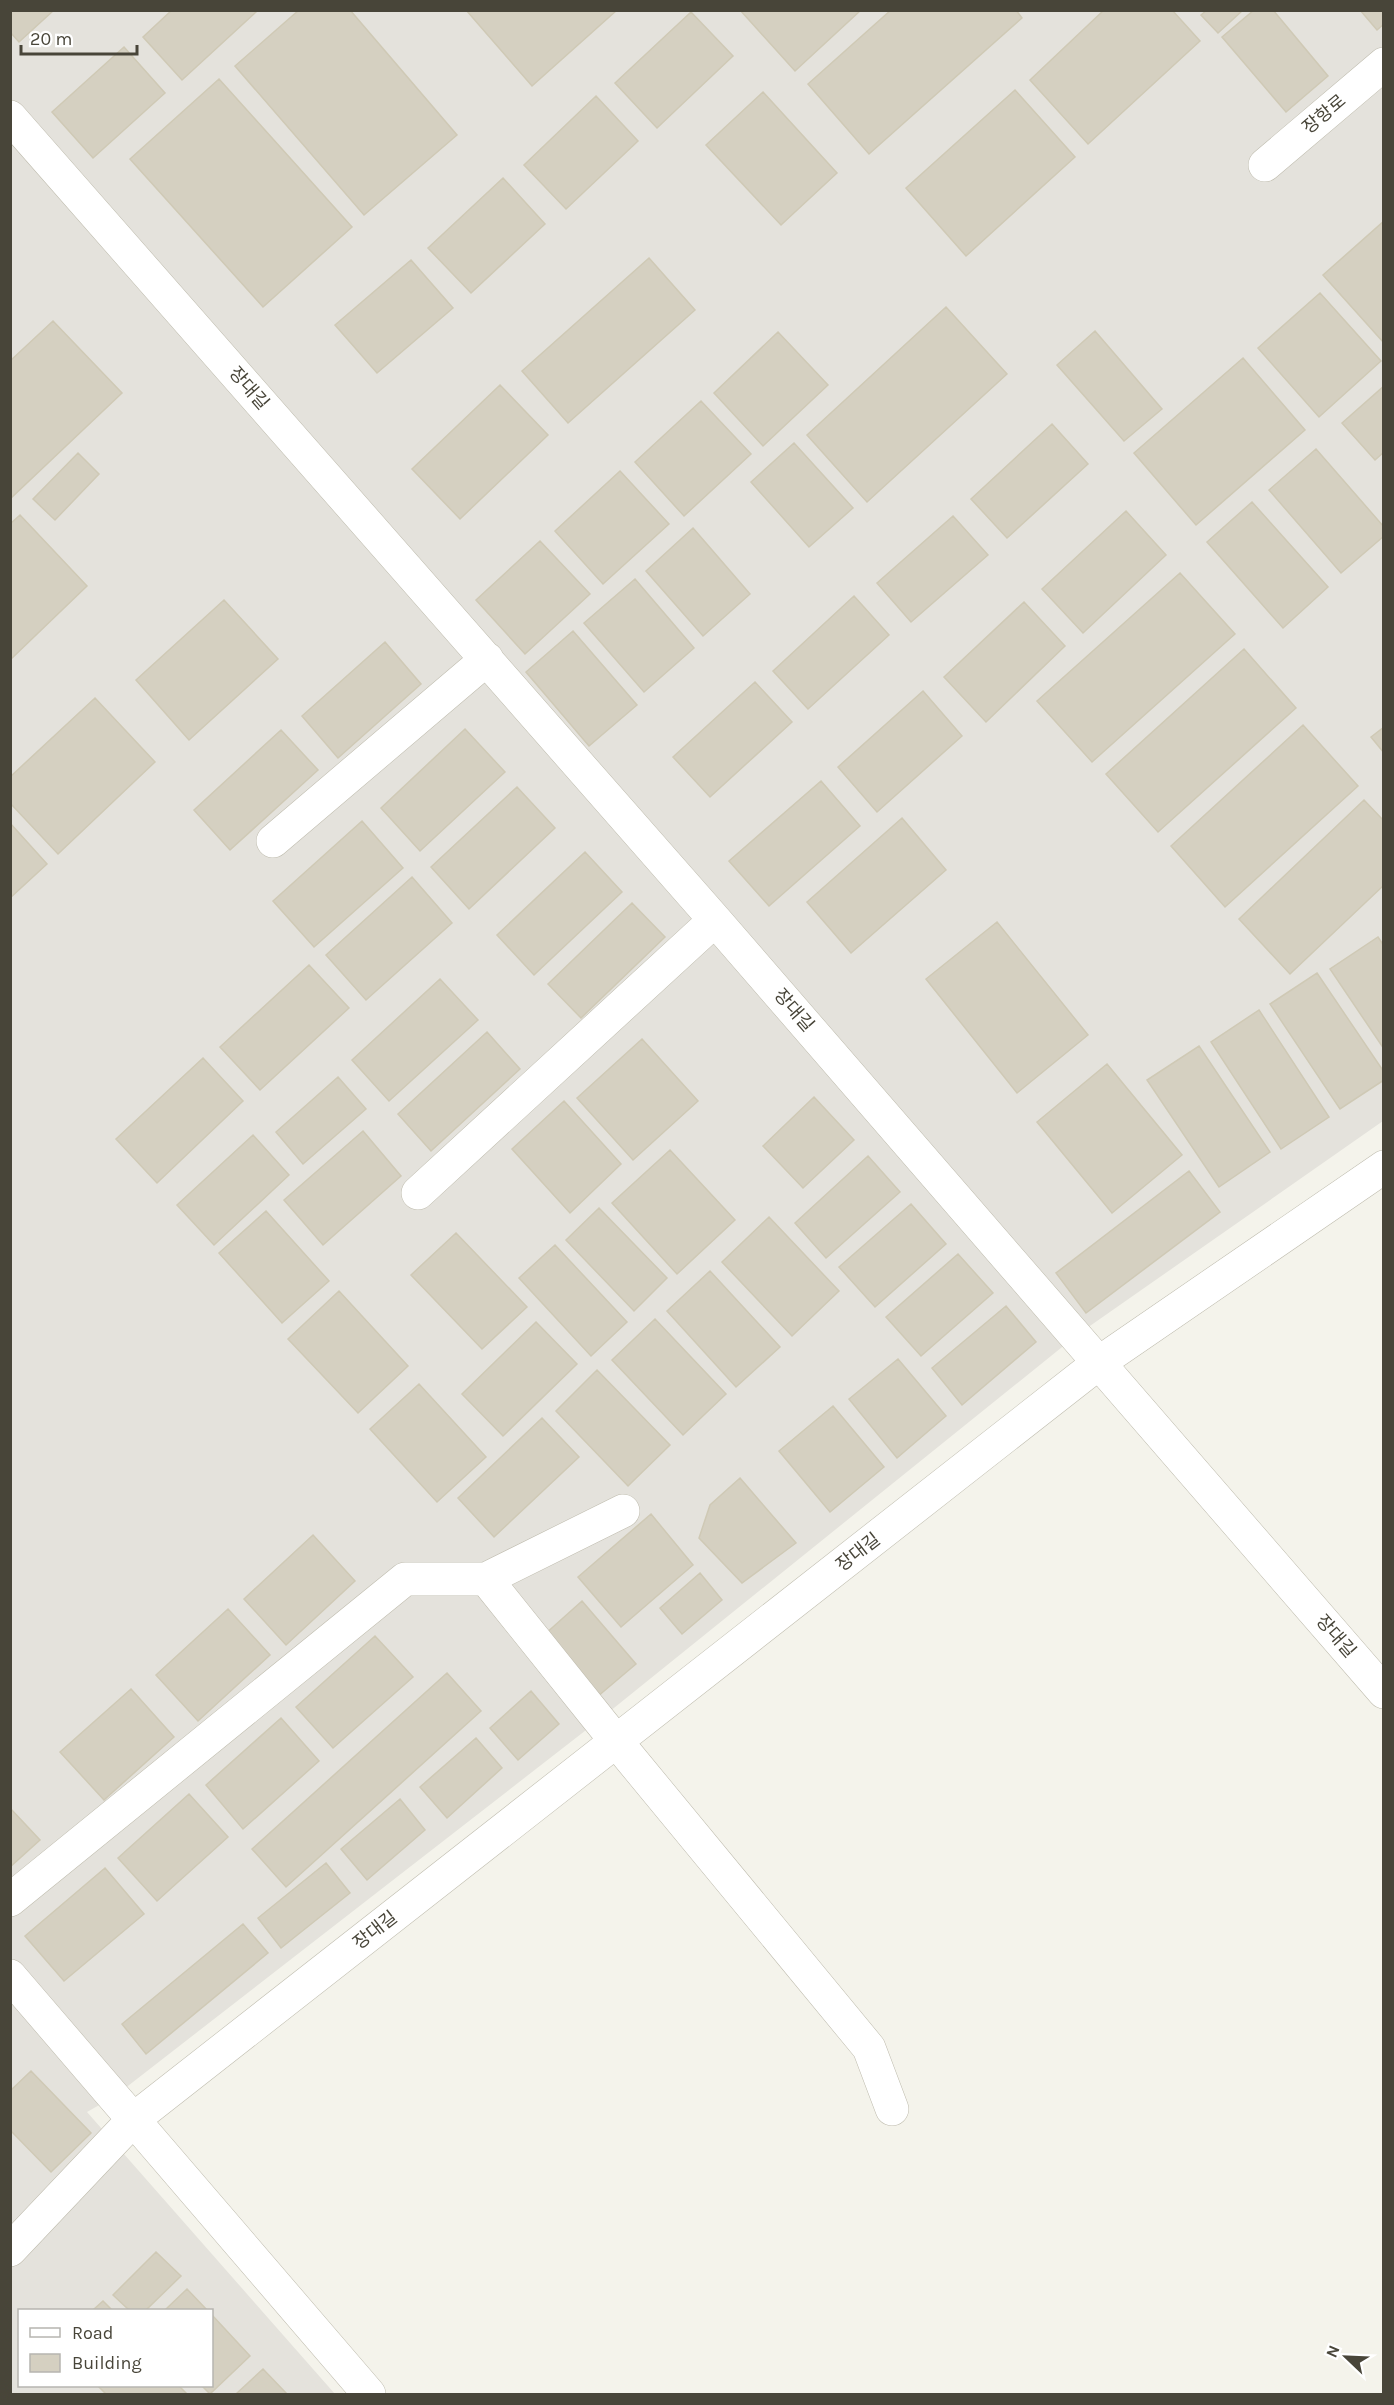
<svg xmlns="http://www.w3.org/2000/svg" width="1394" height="2405" font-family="Karla,'Noto Sans KR',sans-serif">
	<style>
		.industrial { fill: #e4e2dc; fill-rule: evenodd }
		.building { fill: #d5d0c1; stroke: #cfc9b5; stroke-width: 1.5 }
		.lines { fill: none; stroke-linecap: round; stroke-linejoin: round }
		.street-casing { stroke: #bfbcae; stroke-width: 34 }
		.street { stroke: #fff; stroke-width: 33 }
		.labels { text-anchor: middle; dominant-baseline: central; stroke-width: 6; stroke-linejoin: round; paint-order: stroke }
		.street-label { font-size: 18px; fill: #484539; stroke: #fff }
	</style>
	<rect width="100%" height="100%" fill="#f4f3eb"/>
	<path class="industrial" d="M11,11H1383V1121L1077,1335L599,1720L115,2096L87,2112L335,2394H11ZM20,2310H212V2386H20Z"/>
	<path class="building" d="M10,10H54L19,42L10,32Z
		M172,10H254L256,12L182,80L143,37Z
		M299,10H350L457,135L364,215L235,66Z
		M466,10H617L532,86Z
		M740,10H861L795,71Z
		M891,10H1016L1022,18L869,154L808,84Z
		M1104,10H1172L1200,41L1088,144L1030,80Z
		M1207,10H1243L1218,33L1201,15Z
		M1254,10H1273L1328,76L1286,112L1222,37Z
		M1360,10H1384V24L1377,30Z
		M691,12L733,56L657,128L615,83Z
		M124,47L165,93L93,158L52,112Z
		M219,79L352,227L263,307L130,159Z
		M1015,90L1075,157L966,256L906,188Z
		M763,92L837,173L781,225L706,145Z
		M596,96L638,141L566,209L524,165Z
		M503,178L545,224L471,293L428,248Z
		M1384,221V343L1323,275Z
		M649,258L695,310L568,423L522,371Z
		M411,260L453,308L377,373L335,325Z
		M1320,293L1381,361L1319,417L1258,348Z
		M946,307L1007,374L867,502L807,435Z
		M53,321L122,393L10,499V361Z
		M1095,331L1162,409L1124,441L1057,365Z
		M778,332L828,385L763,446L714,393Z
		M1243,358L1305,430L1196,525L1134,453Z
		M500,385L548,435L460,519L412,469Z
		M1384,386V452L1375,460L1342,423Z
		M701,401L751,454L684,516L635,462Z
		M1052,424L1088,464L1007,538L971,499Z
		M794,443L853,508L809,547L751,482Z
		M1316,449L1384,527V536L1341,573L1269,490Z
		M78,453L99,474L55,520L33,499Z
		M620,471L669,524L603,584L555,531Z
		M1252,502L1328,587L1283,628L1207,542Z
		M1126,511L1166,555L1083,633L1042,589Z
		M20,515L87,586L10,660V524Z
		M953,516L988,555L911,622L877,583Z
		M693,528L750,594L703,636L646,571Z
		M540,541L590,594L525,654L476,600Z
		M1180,573L1235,634L1092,762L1037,701Z
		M635,579L694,648L644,692L584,623Z
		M854,596L889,635L808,709L773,671Z
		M224,600L278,659L189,740L136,680Z
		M1024,602L1065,646L986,722L944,677Z
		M573,631L637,705L589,746L526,672Z
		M385,642L421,684L338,758L302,716Z
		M1244,649L1296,708L1158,832L1106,774Z
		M755,682L792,722L710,797L673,757Z
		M923,691L962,736L877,812L838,767Z
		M95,698L155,762L58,854L10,803V777Z
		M1303,725L1358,786L1225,907L1171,846Z
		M1384,727V753L1371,737Z
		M465,729L505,772L420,851L381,808Z
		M281,730L318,770L230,850L194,810Z
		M821,781L860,826L769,906L729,861Z
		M517,787L555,828L469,909L431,867Z
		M1364,800L1384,821V885L1290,974L1239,919Z
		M902,818L946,870L851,953L807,902Z
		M362,821L403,868L314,947L273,901Z
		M10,823L47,864L10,898Z
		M585,852L622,892L534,975L497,935Z
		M412,877L452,923L366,1000L326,955Z
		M632,903L665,937L581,1018L548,984Z
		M997,922L1088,1035L1017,1093L926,979Z
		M1378,937L1384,946V1049L1330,969Z
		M309,965L349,1008L260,1090L220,1047Z
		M1317,973L1384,1072V1080L1340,1109L1270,1004Z
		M440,979L478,1020L389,1101L352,1060Z
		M1259,1010L1329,1117L1281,1149L1211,1042Z
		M487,1032L520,1069L431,1151L398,1114Z
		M642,1039L698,1101L633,1160L577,1098Z
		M1199,1046L1270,1152L1219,1187L1147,1080Z
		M203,1058L243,1101L157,1183L116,1139Z
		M1107,1064L1182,1155L1112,1213L1037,1122Z
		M338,1077L366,1109L303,1164L276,1132Z
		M814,1097L854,1140L803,1188L763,1146Z
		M564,1101L621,1164L570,1213L512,1149Z
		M363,1131L401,1176L323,1245L284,1200Z
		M253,1135L289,1175L214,1245L177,1205Z
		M670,1150L735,1220L677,1274L612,1203Z
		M868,1156L900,1192L826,1258L795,1223Z
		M1189,1171L1220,1212L1086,1313L1056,1273Z
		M911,1204L946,1244L875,1307L839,1267Z
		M599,1208L667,1278L634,1311L566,1240Z
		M266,1211L329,1281L282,1323L219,1253Z
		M769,1217L839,1291L792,1336L722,1262Z
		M456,1233L527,1307L482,1349L411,1275Z
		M555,1245L627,1322L591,1356L519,1278Z
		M958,1254L993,1293L921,1356L886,1317Z
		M710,1271L780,1347L736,1387L667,1311Z
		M339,1291L408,1366L358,1413L288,1339Z
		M1006,1306L1036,1342L962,1405L932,1368Z
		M655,1319L726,1394L683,1435L612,1360Z
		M536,1322L577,1364L503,1436L462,1394Z
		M898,1359L946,1416L897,1458L849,1399Z
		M597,1370L670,1445L628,1486L556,1411Z
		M419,1384L486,1457L437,1502L370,1429Z
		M833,1406L884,1467L830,1512L779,1451Z
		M542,1418L579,1457L494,1537L458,1498Z
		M740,1478L796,1543L742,1583L699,1538L710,1505Z
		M651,1514L693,1565L621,1627L578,1577Z
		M313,1535L355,1581L286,1645L244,1599Z
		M700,1573L722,1600L682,1634L660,1608Z
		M582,1601L636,1664L597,1697L544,1635Z
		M228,1609L270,1655L198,1721L156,1675Z
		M375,1636L413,1677L333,1748L296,1707Z
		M447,1673L481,1711L286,1887L252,1849Z
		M131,1689L174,1737L104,1800L60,1752Z
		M531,1691L559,1724L518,1760L490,1728Z
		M281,1718L319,1761L243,1829L206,1785Z
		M476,1738L502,1768L447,1818L420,1787Z
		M189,1794L228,1837L157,1901L118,1858Z
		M400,1799L425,1830L367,1880L341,1849Z
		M10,1808L40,1840L10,1867Z
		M326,1863L350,1893L281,1948L258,1918Z
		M105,1868L144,1914L64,1981L25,1936Z
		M243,1924L268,1953L146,2054L122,2024Z
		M31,2071L91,2133L51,2172L10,2130V2091Z
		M156,2252L181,2276L146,2310H129L113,2295Z
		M187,2289L207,2310H165Z
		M103,2301L112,2310H93Z
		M212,2315L250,2356L210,2394L202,2386H212Z
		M263,2369L287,2394H236Z
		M98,2386H179L187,2394H106Z"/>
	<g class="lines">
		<defs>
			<path id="street" d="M10,117L715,920L1384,1692
				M1265,165L1384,64
				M273,841L487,659
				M418,1193L715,920
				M486,1579L623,1511
				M10,1900L405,1579H486L616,1741L869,2048L892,2109
				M10,1976L369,2394
				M10,2250L134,2119L1100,1362L1384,1167"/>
		</defs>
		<use href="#street" class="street-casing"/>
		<use href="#street" class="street"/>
	</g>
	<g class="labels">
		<g class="street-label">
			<text transform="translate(1324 114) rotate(-40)">장항로</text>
			<text transform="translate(249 388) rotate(49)">장대길</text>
			<text transform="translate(794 1010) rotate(49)">장대길</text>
			<text transform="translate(858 1552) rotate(-38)">장대길</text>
			<text transform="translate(1336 1636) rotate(49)">장대길</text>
			<text transform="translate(375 1930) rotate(-38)">장대길</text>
		</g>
	</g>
	<rect width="1394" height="2405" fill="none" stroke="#484539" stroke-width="24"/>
	<rect x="18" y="2309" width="195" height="78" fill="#ffffff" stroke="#b6b5b0" stroke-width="1.5"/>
	<rect x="30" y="2328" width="30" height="9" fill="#ffffff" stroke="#b6b5b0" stroke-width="1.5"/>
	<text x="72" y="2339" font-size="18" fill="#484539">Road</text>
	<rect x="30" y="2354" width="30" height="18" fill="#d5d0c1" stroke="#b6b5b0" stroke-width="1.5"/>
	<text x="72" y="2369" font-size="18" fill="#484539">Building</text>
	<g transform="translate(1346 2357) rotate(293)" stroke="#ffffff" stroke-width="4.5" paint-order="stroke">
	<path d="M0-4.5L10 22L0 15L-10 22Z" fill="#484539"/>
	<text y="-9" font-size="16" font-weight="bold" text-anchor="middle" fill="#484539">N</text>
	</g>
	<path d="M21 45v9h116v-9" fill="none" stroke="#484539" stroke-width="3"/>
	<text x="30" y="45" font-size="18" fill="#484539" stroke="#ffffff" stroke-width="4.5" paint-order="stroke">20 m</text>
</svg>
